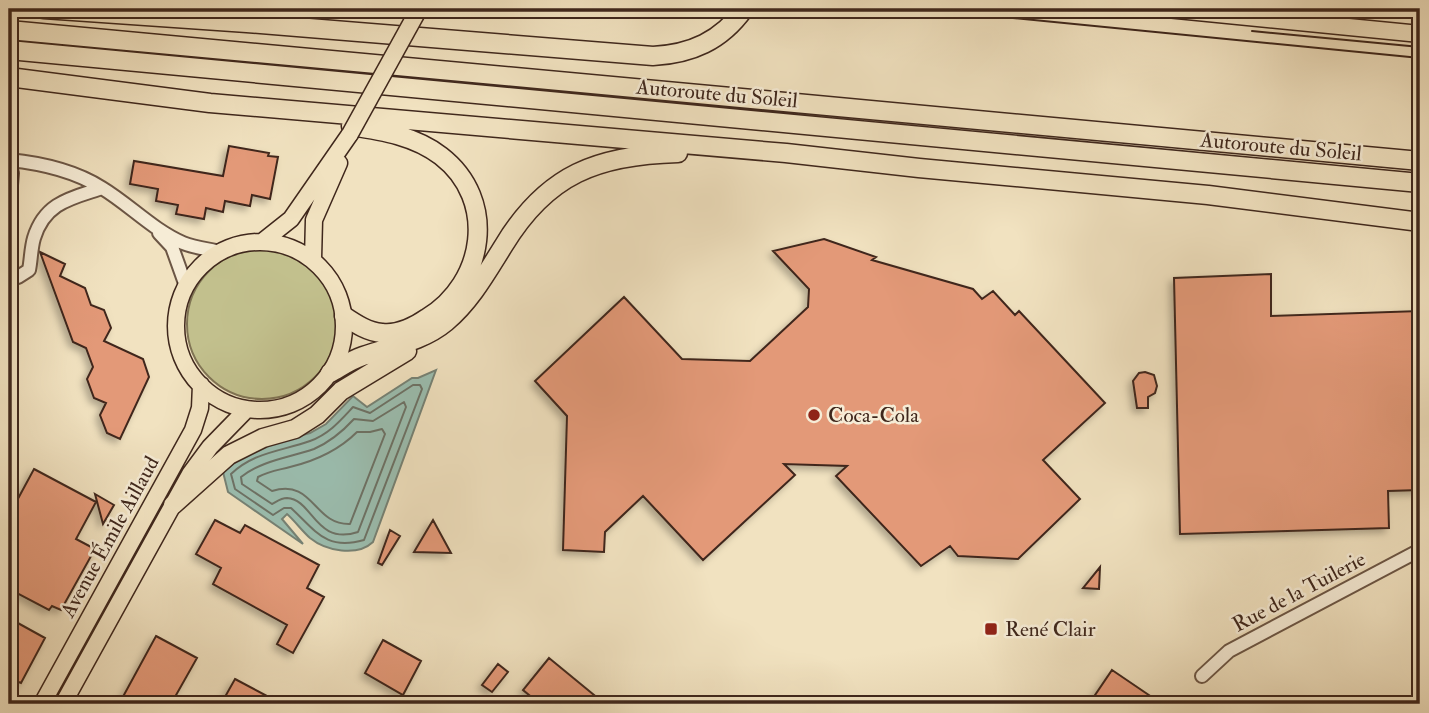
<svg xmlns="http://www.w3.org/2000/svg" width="1429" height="713" font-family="'IM FELL Double Pica',serif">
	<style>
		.green { fill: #c2c08d; stroke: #807454; stroke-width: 2 }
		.water { fill: #9bbeb0; stroke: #768275; stroke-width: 2 }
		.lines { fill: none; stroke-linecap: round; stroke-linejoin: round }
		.shore { stroke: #6d7266; stroke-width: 2 }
		.building { fill: #e39978; stroke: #3f271c; stroke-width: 2; filter: url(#shadow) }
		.minor-casing { stroke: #6c5645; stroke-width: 16 }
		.major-casing { stroke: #3f271c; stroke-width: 19 }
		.highway-casing { stroke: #3f271c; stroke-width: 21 }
		.minor { stroke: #f6ecd6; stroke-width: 12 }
		.major { stroke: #f1e2c0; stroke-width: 16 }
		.highway { stroke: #f1e2c0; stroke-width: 18 }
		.tram { stroke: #3f271c; stroke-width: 2 }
		.major-bridge-casing { stroke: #3f271c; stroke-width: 19; stroke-linecap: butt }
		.major-bridge { stroke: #f1e2c0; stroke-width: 16 }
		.poi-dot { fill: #8f2418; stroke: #f6ecd6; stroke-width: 2.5 }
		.labels { text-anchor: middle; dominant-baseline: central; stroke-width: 5; stroke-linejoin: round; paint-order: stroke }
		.street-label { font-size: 21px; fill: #3f271c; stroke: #f6ecd6 }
		.poi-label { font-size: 21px; fill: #3f271c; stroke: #f6ecd6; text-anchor: start }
	</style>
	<defs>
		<filter id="shadow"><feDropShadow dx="-4" dy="4" stdDeviation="3.5" flood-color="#0004"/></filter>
	</defs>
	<rect width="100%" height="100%" fill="#f1e2c0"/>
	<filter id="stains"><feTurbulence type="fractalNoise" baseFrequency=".00286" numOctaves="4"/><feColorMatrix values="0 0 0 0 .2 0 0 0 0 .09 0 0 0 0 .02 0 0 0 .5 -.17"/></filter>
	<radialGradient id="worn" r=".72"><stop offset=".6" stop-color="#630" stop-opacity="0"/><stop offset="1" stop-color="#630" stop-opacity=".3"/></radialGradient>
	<path class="green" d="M187 324a75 75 0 1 1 150 0a75 75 0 1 1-150 0Z"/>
	<path class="water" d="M436,370L373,542C357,557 326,551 310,538C302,531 295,521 287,514L282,519L303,544L228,492L223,472L248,452L265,445L310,433L326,424L353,396L367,407L412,378H418Z"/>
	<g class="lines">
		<path class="shore" d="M413,385H420L422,389L364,540C326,551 316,531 291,508H284L273,515L235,489L231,474C254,452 282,451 310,441C329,434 340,421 353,407L370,413Z
			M404,402L406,407L358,532C315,546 313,499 287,498C281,498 276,502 272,504L242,484L241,477C263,460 288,458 314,449C330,442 343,431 354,419L373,421Z
			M382,429L385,434L350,524C313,525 314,478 272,491L257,481L258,477C269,471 279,470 290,467C315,461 339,450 357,432H370Z"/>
	</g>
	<path class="building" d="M229,146L269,153L268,156L278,157L270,199L252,195L250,206L225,201L223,212L206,208L204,219L176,214L178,205L156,201L158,189L130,184L134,161L223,176Z
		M824,239L876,257L872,260L973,289L982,299L993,291L1015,315L1019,311L1105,403L1043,460L1080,499L1018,559L958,556L950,546L921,566L836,476L847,466L784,464L795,475L703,560L643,496L605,532L604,552L563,550L567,416L535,381L624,297L682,359L750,361L808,307L809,289L773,251Z
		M40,252L65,264L60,276L85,288L91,305L104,310L111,328L104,341L143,359L149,377L120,439L107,433L100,415L106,403L94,398L87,379L93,367L86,348L73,342Z
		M1271,274V316L1420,311V490L1388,491L1389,528L1180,534L1174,278Z
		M1145,372L1154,375L1157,386L1155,393L1148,397V408H1137L1133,381L1139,373Z
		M34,469L96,502L76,539L95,549L61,610L52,606L49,610L9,589V503L14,506Z
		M95,494L114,505L103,524Z
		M215,520L240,533L245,525L319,565L307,588L324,597L293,653L277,644L287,625L213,584L221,568L196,554Z
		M433,520L451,553L414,552Z
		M390,530L400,536L382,565L378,563Z
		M1100,567L1099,589L1083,588Z
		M16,622L45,638L21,683L16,681L9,694V635Z
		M156,636L197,658L171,704H119Z
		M383,640L421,661L403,695L365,673Z
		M549,658L605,704H540L523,690Z
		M498,664L508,672L492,692L482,685Z
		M1112,670L1162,704H1089Z
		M235,679L282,704H221Z"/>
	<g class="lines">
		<defs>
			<path id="minor" d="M9,24L10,9
				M9,160C40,163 75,171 102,188C130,205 153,230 183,243C195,248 208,249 221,252
				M9,167L12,173L9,209
				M159,233L172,247L186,286
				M9,278L18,277L29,270C31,260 31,248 34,238C45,202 72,198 102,188
				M1202,676L1229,651L1420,550"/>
			<path id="major" d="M1167,9L1420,34
				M262,242L291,219L350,134
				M176 326a84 84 0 1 1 168 0a84 84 0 1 1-168 0Z
				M313,259L314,220L339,163
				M42,704L193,430L200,408L201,385
				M63,704L190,474L210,447L247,409"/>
			<path id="highway" d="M44,9L247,23L653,56C691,54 721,41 744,9
				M9,30L1420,161
				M9,50L1420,183
				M9,77L210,103L786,153L919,168L1208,195L1420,222
				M344,316C356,324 368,332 382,333C399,335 414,327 427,318C485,283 498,200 441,156C415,136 383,131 351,126
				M330,373C341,367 351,360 363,356C392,346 422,342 446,322C471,301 487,272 504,245C547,174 598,155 678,153
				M173,505L229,455L263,438L295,429L317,415L341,391L407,351"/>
		</defs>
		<use href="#minor" class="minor-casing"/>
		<use href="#major" class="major-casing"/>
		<use href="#highway" class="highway-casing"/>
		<use href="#minor" class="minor"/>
		<use href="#major" class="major"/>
		<use href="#highway" class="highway"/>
		<path class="tram" d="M921,9L1420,58
			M1252,31L1420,47"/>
		<defs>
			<path id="major-bridge" d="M350,134L419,9"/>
		</defs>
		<use href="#major-bridge" class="major-bridge-casing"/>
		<use href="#major-bridge" class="major-bridge"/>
	</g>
	<g class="poi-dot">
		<circle cx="814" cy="415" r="7"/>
		<rect x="984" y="622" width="14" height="14" rx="3.5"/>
	</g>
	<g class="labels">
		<g class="street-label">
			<text transform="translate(717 94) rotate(5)">Autoroute du Soleil</text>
			<text transform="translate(1281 147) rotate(5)">Autoroute du Soleil</text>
			<text transform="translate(110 537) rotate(-61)">Avenue Émile Aillaud</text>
			<text transform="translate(1299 592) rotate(-28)">Rue de la Tuilerie</text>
		</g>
		<g class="poi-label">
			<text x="828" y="415">Coca-Cola</text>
			<text x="1005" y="629">René Clair</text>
		</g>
	</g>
	<rect width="1429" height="713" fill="none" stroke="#f1e2c0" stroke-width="35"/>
	<rect x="10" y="10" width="1408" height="692" fill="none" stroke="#3f271c" stroke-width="3.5"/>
	<rect x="18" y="18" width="1394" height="678" fill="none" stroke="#3f271c" stroke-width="2"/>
	<rect width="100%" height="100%" filter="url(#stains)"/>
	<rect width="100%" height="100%" fill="url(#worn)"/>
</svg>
